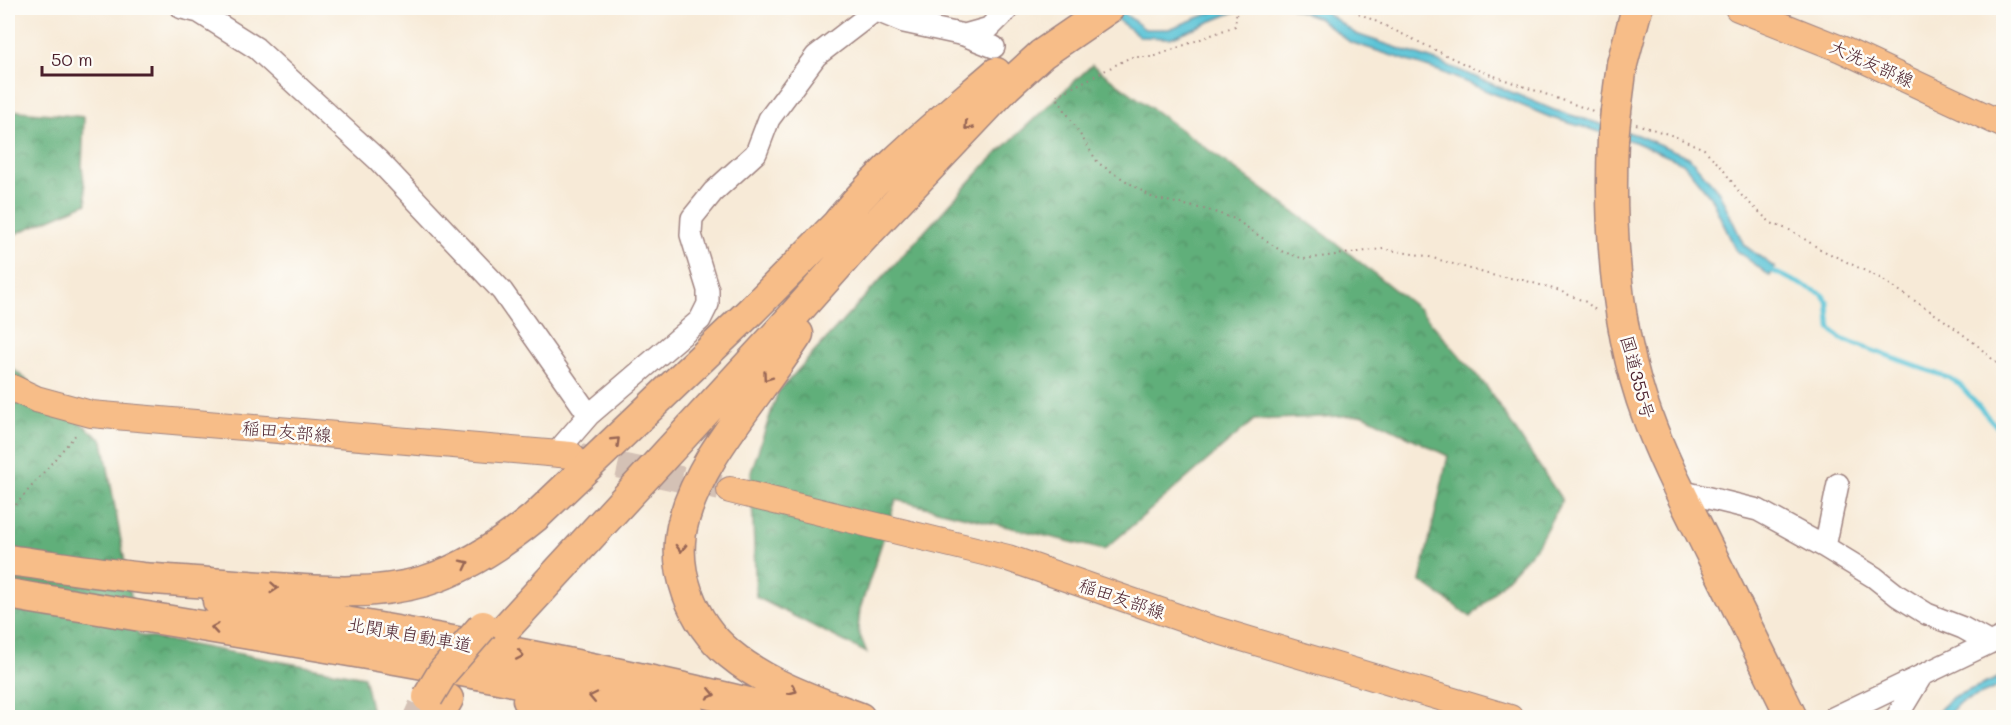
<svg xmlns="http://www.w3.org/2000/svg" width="2011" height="725" font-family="Mali,'Klee One',sans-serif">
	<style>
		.forest { fill: url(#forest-crowns); stroke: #556752; stroke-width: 1.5 }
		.water { fill: #5bc4d7; stroke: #527281; stroke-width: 1.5 }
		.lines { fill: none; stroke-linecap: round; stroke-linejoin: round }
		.stream { stroke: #5bc4d7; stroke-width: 4.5 }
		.major-tunnel { stroke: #d4c1b5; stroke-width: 26; stroke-dasharray: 26 13; stroke-linecap: butt }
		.highway-tunnel { stroke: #d4c1b5; stroke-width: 30; stroke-dasharray: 30 15; stroke-linecap: butt }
		.minor-casing { stroke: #a08481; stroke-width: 24 }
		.major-casing { stroke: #a08481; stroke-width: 28 }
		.highway-casing { stroke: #a08481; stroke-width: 33 }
		.path { stroke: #a08481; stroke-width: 2; stroke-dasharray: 1.5 4.5; stroke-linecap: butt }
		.minor { stroke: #fff; stroke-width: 21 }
		.major { stroke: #f7bd88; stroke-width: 26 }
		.highway { stroke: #f7bd88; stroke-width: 30 }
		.highway-bridge-casing { stroke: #a08481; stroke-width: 33; stroke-linecap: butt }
		.highway-bridge { stroke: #f7bd88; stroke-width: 30 }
		.oneway { stroke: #986655 }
		.labels { text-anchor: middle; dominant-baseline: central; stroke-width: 5; stroke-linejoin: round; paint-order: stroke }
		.street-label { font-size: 18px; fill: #4a1f2b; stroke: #fdfcf7 }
	</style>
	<defs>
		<pattern id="forest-crowns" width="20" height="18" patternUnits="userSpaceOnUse" patternTransform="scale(1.5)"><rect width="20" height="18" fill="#60af7a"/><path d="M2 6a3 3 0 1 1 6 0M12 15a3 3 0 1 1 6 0" fill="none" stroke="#518e64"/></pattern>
	</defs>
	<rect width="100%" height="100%" fill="#fdfcf7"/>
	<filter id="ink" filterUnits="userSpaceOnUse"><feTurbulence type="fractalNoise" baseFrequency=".0167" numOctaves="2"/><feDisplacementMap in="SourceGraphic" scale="12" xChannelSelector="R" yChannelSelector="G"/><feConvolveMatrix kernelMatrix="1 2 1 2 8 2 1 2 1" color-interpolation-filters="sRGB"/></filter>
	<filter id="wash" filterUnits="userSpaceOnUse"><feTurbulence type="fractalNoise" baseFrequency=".008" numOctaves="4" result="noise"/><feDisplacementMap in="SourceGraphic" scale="24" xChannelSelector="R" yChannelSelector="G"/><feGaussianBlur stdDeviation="1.35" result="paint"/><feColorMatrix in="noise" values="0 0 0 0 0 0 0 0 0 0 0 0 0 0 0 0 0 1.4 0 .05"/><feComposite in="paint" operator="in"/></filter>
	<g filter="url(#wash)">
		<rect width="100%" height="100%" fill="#f7ead7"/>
		<path class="forest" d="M1092,65L1327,236L1420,310L1486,386L1562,500L1537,546L1471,617L1420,581L1448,456L1364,415L1254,420L1104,550L896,500L860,609L858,630L867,653L756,597L751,472L778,392L988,162Z
			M8,110L84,117L82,167L87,203L8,237Z
			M8,365L103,441L138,635L364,677L373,717H8Z"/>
		<path class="water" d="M1101,8H1117L1145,29H1169L1223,8H1244L1170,38L1141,37Z
			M1291,8H1317L1323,10L1356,34L1442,63L1554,110L1637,135L1689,157L1719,192L1744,245L1775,268L1770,276L1736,250L1710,196L1683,163L1635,142L1552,118L1439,71L1350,42L1318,18Z
			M2003,676V685L1958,704L1946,717H1932L1953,697Z"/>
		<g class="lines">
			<path class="stream" d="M1768,269L1822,294L1828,303L1830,328L1841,339L1949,378L1960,385L2004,435"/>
		</g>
	</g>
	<g filter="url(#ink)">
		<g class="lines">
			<path class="major-tunnel" d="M580,457L730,490"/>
			<path class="highway-tunnel" d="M418,718L423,707"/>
			<defs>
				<path id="minor" d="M182,8L199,12L256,48L378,160L502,291L589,415
					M870,8L904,22L964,35L994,47
					M964,35L989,28L1009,8
					M556,453L589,415L700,320L708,304V290L691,235L692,218L713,192L756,153L769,119L816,56L876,10
					M1838,484L1825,547L1874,577L1898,596L1927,614L1963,628L1990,643
					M1680,491L1758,510L1825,547
					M1833,718L2004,636
					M1896,718L1922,675"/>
				<path id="major" d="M1738,8L1841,49L2004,125
					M8,386L36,399L91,414L571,455
					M730,490L1008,558L1209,628L1510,718"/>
				<path id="highway" d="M1616,111L1622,64L1637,8
					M1613,139C1609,232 1615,330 1648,418C1665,465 1689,509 1711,554C1738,608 1765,663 1792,718
					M826,238C873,175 936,125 996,73
					M798,334C771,376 738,415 712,457C700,477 690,498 684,519C670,568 692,623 730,654C767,685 816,701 860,718
					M8,560C53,566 98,573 143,578C178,581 213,583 248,586C307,590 367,598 425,581C466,568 502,544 535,517L752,310L837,224
					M8,594C236,632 465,667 691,718
					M218,601C416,633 614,668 809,718
					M503,631L777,334L859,242L1007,86L1042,54L1109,8
					M528,700L560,710L575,718
					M439,715L448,699"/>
			</defs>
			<use href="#minor" class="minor-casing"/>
			<use href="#major" class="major-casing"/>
			<use href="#highway" class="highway-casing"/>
			<path class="path" d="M1237,8L1235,26L1153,57H1131L1056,96L1098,163L1153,198L1208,210L1235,219L1281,251L1304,259L1382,249L1426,256L1491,275L1523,280L1557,290L1586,302L1598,312
				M1348,8L1477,70L1593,111
				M1636,124L1674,136L1704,149L1722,168L1742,196L1771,223L1792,231L1820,249L1880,278L1944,320L1977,345L2004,370
				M8,514L78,432"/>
			<use href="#minor" class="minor"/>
			<use href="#major" class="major"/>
			<use href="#highway" class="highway"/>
			<defs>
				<path id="highway-bridge" d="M1613,139L1616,111
					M428,697L443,672L483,626"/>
			</defs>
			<use href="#highway-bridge" class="highway-bridge-casing"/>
			<use href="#highway-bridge" class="highway-bridge"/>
		</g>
		<defs><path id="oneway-chevron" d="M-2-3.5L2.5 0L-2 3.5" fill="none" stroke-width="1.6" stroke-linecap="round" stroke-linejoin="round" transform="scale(1.5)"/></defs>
		<g class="oneway">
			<use href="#oneway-chevron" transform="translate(968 126) rotate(134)"/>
			<use href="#oneway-chevron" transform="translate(767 377) rotate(126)"/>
			<use href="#oneway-chevron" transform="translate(616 441) rotate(-44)"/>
			<use href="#oneway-chevron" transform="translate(681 548) rotate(91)"/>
			<use href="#oneway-chevron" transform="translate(465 564) rotate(-27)"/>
			<use href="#oneway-chevron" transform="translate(274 588) rotate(4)"/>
			<use href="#oneway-chevron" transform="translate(215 628) rotate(-171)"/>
			<use href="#oneway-chevron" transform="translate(520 655) rotate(11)"/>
			<use href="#oneway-chevron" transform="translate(793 690) rotate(23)"/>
			<use href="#oneway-chevron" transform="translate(711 694) rotate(13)"/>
			<use href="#oneway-chevron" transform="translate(593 697) rotate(-168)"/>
		</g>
	</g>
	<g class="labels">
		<g class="street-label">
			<text transform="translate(1872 63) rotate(24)">大洗友部線</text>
			<text transform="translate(1638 377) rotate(75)">国道355号</text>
			<text transform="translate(287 431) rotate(5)">稲田友部線</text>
			<text transform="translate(1122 598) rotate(19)">稲田友部線</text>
			<text transform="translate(410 634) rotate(10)">北関東自動車道</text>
		</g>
	</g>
	<rect width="2011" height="725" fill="none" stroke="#fdfcf7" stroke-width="30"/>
	<path d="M42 66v9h110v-9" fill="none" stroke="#4a1f2b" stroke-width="3"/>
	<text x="51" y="66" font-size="18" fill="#4a1f2b" stroke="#fdfcf7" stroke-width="4.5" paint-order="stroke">50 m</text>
</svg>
